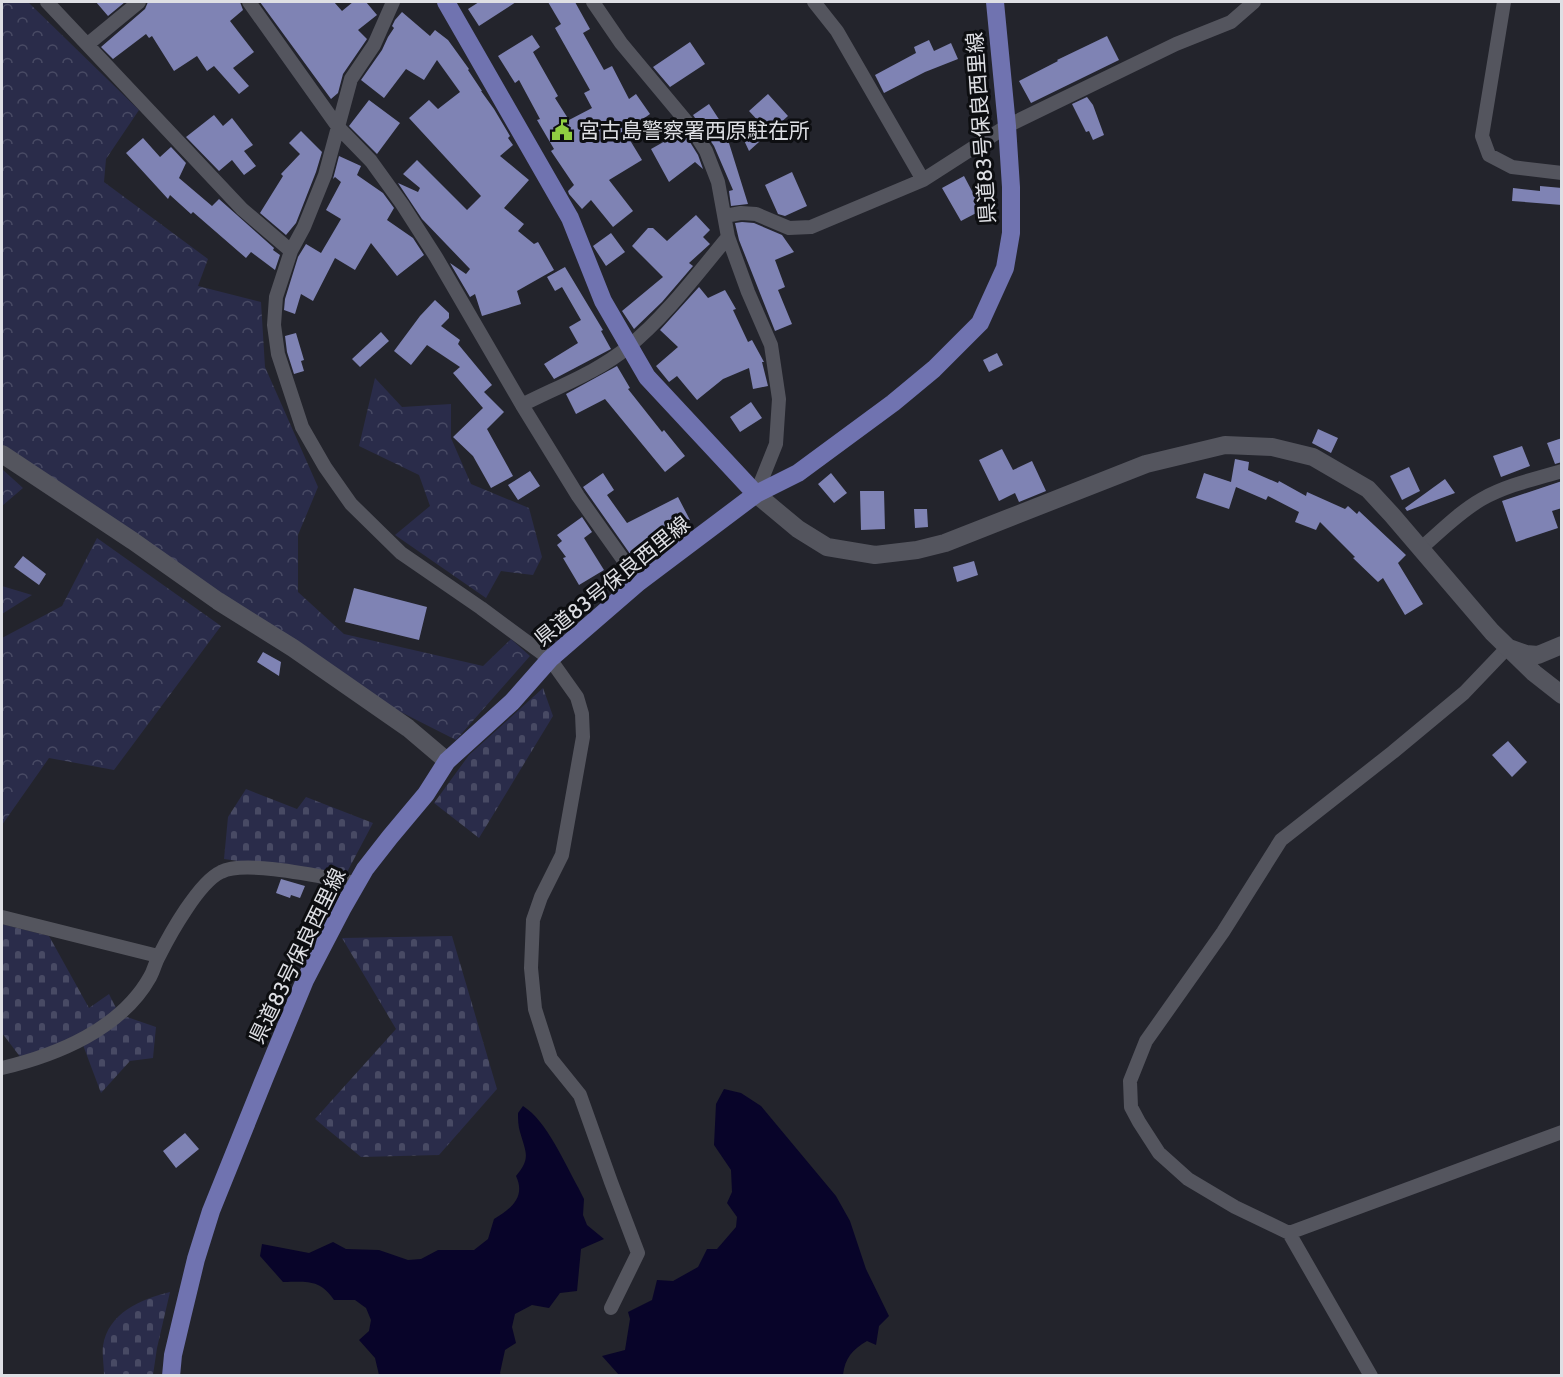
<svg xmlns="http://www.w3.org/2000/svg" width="1563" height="1377" font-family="Cabin,'Noto Sans JP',sans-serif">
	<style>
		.forest { fill: url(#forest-crowns) }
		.cemetery { fill: url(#cemetery-stones) }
		.water { fill: #080429 }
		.building { fill: #7f83b4 }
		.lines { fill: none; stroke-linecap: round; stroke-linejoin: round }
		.street { stroke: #54555e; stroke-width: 14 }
		.secondary { stroke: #54555e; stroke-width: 18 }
		.primary { stroke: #7073b0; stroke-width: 18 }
		.labels { text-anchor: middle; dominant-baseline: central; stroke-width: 6; stroke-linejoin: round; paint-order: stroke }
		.street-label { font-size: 21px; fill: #dedfe4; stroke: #0d0e11 }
		.poi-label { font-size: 21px; fill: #dedfe4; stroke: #0d0e11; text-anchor: start }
	</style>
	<defs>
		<pattern id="forest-crowns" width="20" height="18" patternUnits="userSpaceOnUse" patternTransform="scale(1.5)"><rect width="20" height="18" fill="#2a2c4a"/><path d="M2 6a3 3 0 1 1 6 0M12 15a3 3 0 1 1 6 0" fill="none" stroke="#484a64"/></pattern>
		<pattern id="cemetery-stones" width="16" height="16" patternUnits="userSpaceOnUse" patternTransform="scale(1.5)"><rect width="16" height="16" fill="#2a2c4a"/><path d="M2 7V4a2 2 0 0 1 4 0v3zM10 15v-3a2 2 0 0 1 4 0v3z" fill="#484a64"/></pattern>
	</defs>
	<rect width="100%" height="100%" fill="#23242c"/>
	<path class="forest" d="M2,2H28L139,110L106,159L104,182L208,259L198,286L261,302L265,367L318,487L298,535V592L344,634L483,666L511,639L530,656L456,740L383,703L8,451L2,444Z
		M375,378L402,407L451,404V438L471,484L529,508L542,557L533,575L501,571L486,598L395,535L430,506L419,475L359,446Z
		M2,469L23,488L2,506Z
		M97,538L221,626L114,770L49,758L2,825V638L62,606Z
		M2,586L32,595L2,614Z"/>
	<path class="cemetery" d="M543,688L553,716L479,838L434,803L469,755Z
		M246,789L297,809L306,797L373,823L345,876L224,859L228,817Z
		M2,924L49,936L89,1008L109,994L117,1010L70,1040L21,1058L2,1033Z
		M452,936L497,1089L439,1155L361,1157L315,1119L396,1029L342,938Z
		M127,1017L156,1027L153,1058L130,1061L101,1093L83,1045Z
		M170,1292L157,1348L153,1375H104C104,1366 102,1355 103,1346C108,1313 141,1299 170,1292Z"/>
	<path class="water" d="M724,1089L741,1093L761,1106L836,1196L850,1221L866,1269L889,1316L879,1326L876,1345L867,1341C852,1350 845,1358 843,1375H619L602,1356L625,1350L630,1319L628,1312L652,1300L657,1280L673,1281L698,1267L707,1249H717L736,1227L737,1217L727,1203L732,1192L731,1170L714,1145L716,1104Z
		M523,1106C547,1121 565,1164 579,1189L584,1199L583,1215L587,1225L604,1239L581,1249L577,1291L560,1293L549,1308L532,1305L515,1314L512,1327L516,1343L505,1350L500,1373L501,1375H379L375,1358L359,1340L369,1331L371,1320L366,1308L355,1300H334C320,1279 307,1282 283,1282L260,1256L262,1244L309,1253L333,1242L346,1249L379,1250L408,1260L421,1259L438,1250H474L488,1239L494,1219C511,1209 526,1197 516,1176C531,1158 526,1153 520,1132C518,1126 518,1119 518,1113Z"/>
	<path class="building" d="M96,2H125L108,16Z
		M148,2H240L243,10L230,21L254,52L233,68L249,86L239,94L214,66L207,71L197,56L174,71L152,36L149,38L146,34L113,59L101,47L145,9Z
		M260,2H334L342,11L353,2H366L377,15L358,30L367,39L343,74L338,93L331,99Z
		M479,2H516L479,26L468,9Z
		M548,2H575L590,29L583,33L604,70L612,66L629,99L636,94L650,114L625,132L642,160L609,180L633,211L613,227L591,200L582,209L569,194L568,191L574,185L551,151L554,149L537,120L540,119L519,80L515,83L498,56L532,35L540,47L533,52L558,96L555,98L569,120L592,108L584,93L590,90L555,28L561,24Z
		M402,12L430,36L435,30L448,40L469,69L468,70L482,91H481L494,109L510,136L508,138L513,145L500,156L529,180L504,208L524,224L518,231L534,244L538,242L554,270L517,291L521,304L482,316L475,294L470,297L450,263L466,274L470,269L422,219L398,183L418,192L420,188L403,174L417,160L467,210L481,196L409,118L429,100L438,109L460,92L437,60L424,80L406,69L384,98L361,80L382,50L388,37L394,28L392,26L395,20Z
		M1107,36L1119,60L1031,103L1019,81L1058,61L1057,60Z
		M929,40L934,51L951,43L958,59L925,72L884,93L875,75L916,53L914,47Z
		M690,42L705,64L670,87L653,67Z
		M768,94L788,116L749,151L742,136L762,125L749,111Z
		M1087,97L1093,105L1104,135L1093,140L1089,131L1086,132L1072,104Z
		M369,100L400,123L377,154L349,126Z
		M709,104L724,127L748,204L731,206L729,191L733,190L714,146L693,115Z
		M214,115L223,126L232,118L253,145L244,151L256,166L244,175L232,160L219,171L186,137Z
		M301,131L322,152L316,172L296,223L286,235L260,213L283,176L281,174L300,154L289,143Z
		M683,131L698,155L703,169L695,162L669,182L651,149Z
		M143,138L160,157L171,147L186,163L179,178L212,206L219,199L274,248L273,250L280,255L275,270L251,252L246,258L193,212L191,214L170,195L168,199L126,153Z
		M339,156L361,166L357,175L383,193L394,208L387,220L413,238L424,255L397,276L371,243L355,270L335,258L313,301L301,294L295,314L284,310L285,299L298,257L306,244L321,253L341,219L326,210L341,182L335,177L333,179Z
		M792,172L807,206L785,216L778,214L765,185Z
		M964,176L982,210L961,221L942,188Z
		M1540,186L1562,188V205L1512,201L1513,188L1540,191Z
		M696,215L710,230L703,237L710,244L689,263L693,266L662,302L634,329L622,311L663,277L632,246L648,228H653L667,241Z
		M742,222L754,223L782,235L794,252L775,260L785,287L778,290L792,324L775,331L739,240L735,223Z
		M611,233L625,252L606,266L593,246Z
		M565,267L603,330L601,331L611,349L554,379L544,364L578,343L569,327L581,320L562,287L555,291L547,277Z
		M699,287L708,298L725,290L736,309L733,310L748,342L752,340L764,362H762L768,386L753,389L749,368L723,379L697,400L677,376L669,382L656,366L678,347L660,330Z
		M435,300L449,313V318L441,326L460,340L458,344L492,385L484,392L504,412L487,429L513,476L491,488L473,456L453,437L483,408L453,373L460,367L427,345L411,365L394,351L420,316Z
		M381,332L389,341L360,367L352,359Z
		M296,333L304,360L301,361L304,371L294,374L287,352L285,336Z
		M997,353L1003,365L989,372L983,360Z
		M617,366L630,388L628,389L662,432L664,430L685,456L665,472L605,399L576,414L566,394Z
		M751,402L762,418L740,432L730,417Z
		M1318,429L1338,438L1331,453L1312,443Z
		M1562,438V462L1555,464L1547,443Z
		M1522,446L1530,466L1501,477L1493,456Z
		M1002,449L1013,470L1032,461L1046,491L1019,502L1015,493L999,501L979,460Z
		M1235,459L1249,462L1248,470L1278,483L1279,481L1306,496L1307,492L1345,509L1348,506L1357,514L1359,511L1406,555L1398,563L1423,604L1405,615L1383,578L1378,582L1353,558L1355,557L1320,522L1316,530L1295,522L1299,512L1268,496L1266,500L1236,487L1229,509L1196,498L1204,473L1231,482Z
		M1409,467L1420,491L1402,500L1390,476Z
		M530,471L540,486L518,500L508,485Z
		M603,473L614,490L607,495L627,523L678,497L690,520L645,546L647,549L633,558L583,487Z
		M831,473L847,493L834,503L818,484Z
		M1445,479L1455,493L1407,511L1405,508Z
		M1562,481V508L1552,511L1558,528L1516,542L1502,501Z
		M860,491H884L885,529L861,530Z
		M914,509H927L928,527L915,528Z
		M582,517L592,532L584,538L604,570L579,585L563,558L566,557L557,545L562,541L557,535Z
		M23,556L46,574L39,585L14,567Z
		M974,561L978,575L957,582L953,567Z
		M354,588L427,607L419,640L345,622Z
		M263,652L281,662L279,676L257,662Z
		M1508,741L1527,762L1512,777L1492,755Z
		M281,879L305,886L300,898L291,895L290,898L276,893Z
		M185,1133L199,1149L176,1168L163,1151Z"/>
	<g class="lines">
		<path class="street" d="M47,2L242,209L291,251
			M249,2L338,127L371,161L402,204L436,257L522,405L578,496L639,582
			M393,2L374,45L351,79L325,175L304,227L291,251L276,297L274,325L278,354L302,427L325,467L351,504L401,553L481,608L550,659L577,697L582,714L583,737L562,855L541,897L533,920L531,968L535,1009L551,1059L580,1095L611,1182L638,1253L611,1308
			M593,2L621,43L691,127L706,151L718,182L728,237L748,292L771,345L779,399L776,444L756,494
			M814,2L837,31L923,180
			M1504,2L1482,136L1489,155L1512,167L1562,173
			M88,44L139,2
			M725,216L741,213L756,214L789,228L811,227L923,180L1007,126L1176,44L1231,22L1254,2
			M522,405C557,387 598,372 628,347C666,316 697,274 728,237
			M1420,549C1440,532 1459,512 1482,499C1507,485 1535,479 1562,471
			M2,917L158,956
			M2,1068C57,1055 121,1029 150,977C154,970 155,963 159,956C170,934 199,882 221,872C245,859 327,878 356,883
			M1289,1233L1562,1132
			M1371,1376L1289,1233L1235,1207L1188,1179L1159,1153L1139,1122L1131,1107L1130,1081L1146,1041L1223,932L1281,840L1393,752L1464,693L1508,647"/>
		<path class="secondary" d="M2,454L133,541L218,601L293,648L408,728L447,761
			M756,494L798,529L827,547L875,555L917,550L945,543L1146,464L1225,445L1272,447L1313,457L1368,489L1392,515L1492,632L1534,673L1562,695
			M1509,648L1526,654L1538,655L1562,645"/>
		<path class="primary" d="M446,2L570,218L603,301L647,377L756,494
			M171,1376L173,1355L182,1317L196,1259L211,1211L265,1077L305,980L342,909L365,869L390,837L426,794L447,761L512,702L550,659L639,582L756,494L798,473L893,403L934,369L980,323L1005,268L1011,233V187L1007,126L995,2"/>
	</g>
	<defs>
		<symbol id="civic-bare" viewBox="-9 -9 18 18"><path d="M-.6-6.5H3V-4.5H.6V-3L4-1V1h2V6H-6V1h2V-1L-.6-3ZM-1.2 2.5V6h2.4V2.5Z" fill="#8fcd41" stroke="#0d0e11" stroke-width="2.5" paint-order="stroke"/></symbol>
	</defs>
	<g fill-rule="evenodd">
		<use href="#civic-bare" x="547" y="115" width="30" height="30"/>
	</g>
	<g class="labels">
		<g class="street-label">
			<text transform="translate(981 128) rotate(-94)">県道83号保良西里線</text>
			<text transform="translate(612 581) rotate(-39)">県道83号保良西里線</text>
			<text transform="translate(297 956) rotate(-64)">県道83号保良西里線</text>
		</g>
		<g class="poi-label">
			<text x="579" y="130">宮古島警察署西原駐在所</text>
		</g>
	</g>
	<rect width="1563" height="1377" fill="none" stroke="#dedfe4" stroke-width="6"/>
</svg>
